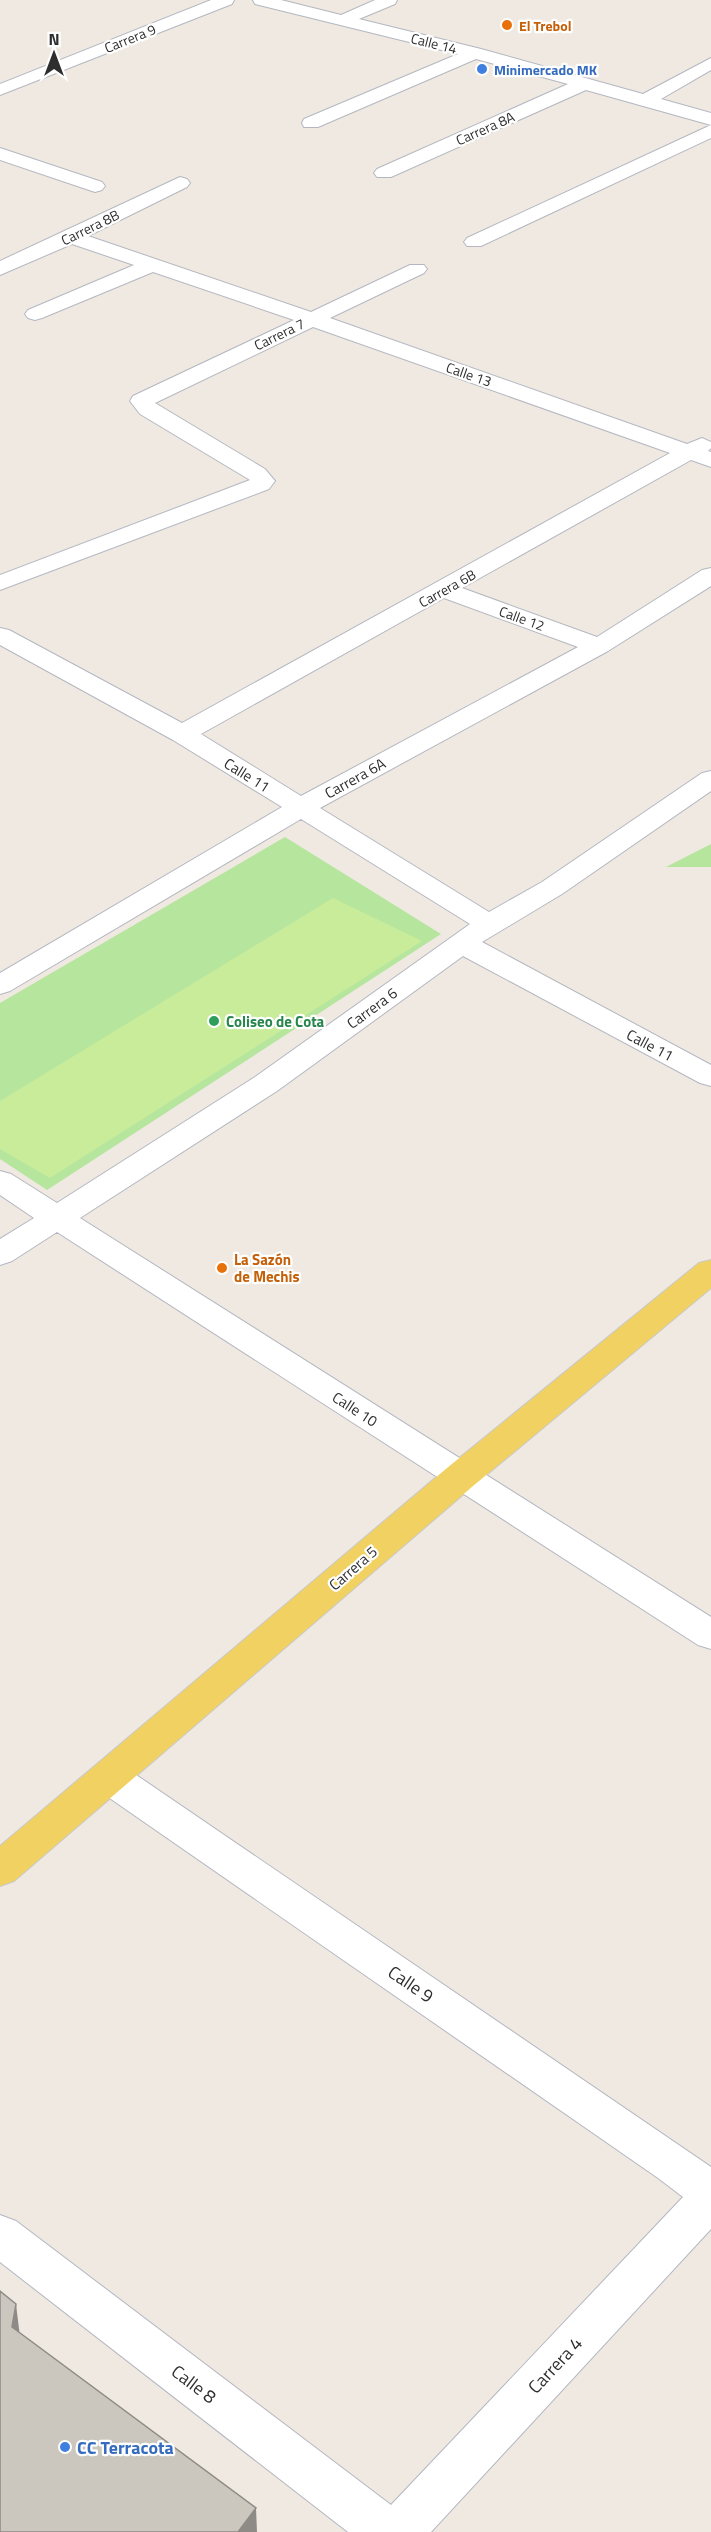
<svg xmlns="http://www.w3.org/2000/svg" width="711" height="2532" font-family="'Titillium Web',sans-serif">
	<style>
		.green { fill: #b6e59e }
		.pitch { fill: #c9ec9a }
		.lines { fill: none; stroke-linecap: round; stroke-linejoin: round }
		.minor-casing { stroke: #b4b7c1; stroke-width: 2 }
		.major-casing { stroke: #c9c9c9; stroke-width: 2 }
		.minor { fill: #fff; fill-rule: evenodd }
		.major { fill: #f2d163; fill-rule: evenodd }
		.shaded-wall { fill: #8e8b86 }
		.building { fill: #cbc7bf; stroke: #8e8b86; stroke-width: 1.5 }
		.food-dot { fill: #e8710a; stroke: #fff; stroke-width: 2 }
		.shop-dot { fill: #3f7fe0; stroke: #fff; stroke-width: 2 }
		.leisure-dot { fill: #2e9e5b; stroke: #fff; stroke-width: 2 }
		.labels { text-anchor: middle; dominant-baseline: central; stroke-width: 4.5; stroke-linejoin: round; paint-order: stroke }
		.far-food-label { font-size: 14px; font-weight: bold; fill: #c56008; stroke: #fff; text-anchor: start }
		.far-street-label { font-size: 14px; fill: #2e2e2e; stroke: #fff }
		.far-shop-label { font-size: 14px; font-weight: bold; fill: #366cbe; stroke: #fff; text-anchor: start }
		.street-label { font-size: 15px; fill: #2e2e2e; stroke: #fff }
		.leisure-label { font-size: 15px; font-weight: bold; fill: #27864d; stroke: #fff; text-anchor: start }
		.food-label { font-size: 15px; font-weight: bold; fill: #c56008; stroke: #fff; text-anchor: start }
		.near-street-label { font-size: 18px; fill: #2e2e2e; stroke: #fff }
		.near-shop-label { font-size: 18px; font-weight: bold; fill: #366cbe; stroke: #fff; text-anchor: start }
	</style>
	<rect width="100%" height="100%" fill="#efe9e1"/>
	<path class="green" d="M285,837L441,934L47,1190L0,1159V1003Z
		M711,844V867H666Z"/>
	<path class="pitch" d="M333,898L422,941L50,1178L0,1149V1101Z"/>
	<g class="lines">
		<defs>
			<path id="minor" d="M211,0H234L232,4L0,95V84Z
				M253,0H281L341,15L375,0H397L395,4L359,19L481,49L643,94L711,58V70L661,99L711,113V125L586,90L391,177H377L374,173L377,169L568,84L476,59L318,127H304L302,123L304,119L458,54L255,4Z
				M711,125V138L481,246H467L464,242L467,238Z
				M0,148L102,182L105,186L102,190L95,192L0,160Z
				M180,177L187,179L190,183L187,187L88,236L311,312L410,265H424L427,269L424,273L330,318L687,444L702,438L711,442V448L708,451L711,452V467L691,460L462,588L597,637L702,570L711,568V586L608,651L320,808L489,912L542,882L702,773L711,771V791L562,894L482,942L711,1065V1086L700,1083L463,956L277,1091L80,1218L711,1617V1649L698,1645L57,1232L12,1261L0,1265V1239L34,1218L0,1195V1171L11,1174L57,1203L255,1077L470,924L301,819L10,991L0,994V973L282,807L173,740L0,645V628L9,630L182,723L670,453L313,327L155,403L265,469L275,481L269,489L0,590V575L250,480L140,414L130,401L133,396L294,320L153,272L42,318L35,320L28,318L25,314L28,310L134,265L72,244L0,275V261ZM444,598L578,647L301,796L201,734Z
				M109,1762L123,1766L711,2167V2229L431,2532H348L0,2262V2215L16,2221L391,2505L683,2197L658,2178L95,1788L89,1777L95,1766Z"/>
			<path id="major" d="M711,1260V1288L473,1486L14,1881L0,1886V1846L447,1468L699,1263Z"/>
		</defs>
		<use href="#minor" class="minor-casing"/>
		<use href="#major" class="major-casing"/>
		<use href="#minor" class="minor"/>
		<use href="#major" class="major"/>
	</g>
	<path class="shaded-wall" d="M16,2304L20,2337L12,2327Z
		M256,2508L257,2532H238Z"/>
	<path class="building" d="M0,2291L16,2304L12,2327L256,2508L238,2532H0Z"/>
	<g class="food-dot">
		<circle cx="507" cy="25" r="6"/>
		<circle cx="222" cy="1268" r="6"/>
	</g>
	<g class="shop-dot">
		<circle cx="482" cy="69" r="6"/>
		<circle cx="65" cy="2447" r="6"/>
	</g>
	<circle class="leisure-dot" cx="214" cy="1021" r="6"/>
	<g class="labels">
		<g class="far-food-label">
			<text x="519" y="25">El Trebol</text>
		</g>
		<g class="far-street-label">
			<text transform="translate(130 38) rotate(-22)">Carrera 9</text>
			<text transform="translate(434 43) rotate(14)">Calle 14</text>
			<text transform="translate(485 128) rotate(-24)">Carrera 8A</text>
			<text transform="translate(90 227) rotate(-26)">Carrera 8B</text>
			<text transform="translate(279 334) rotate(-26)">Carrera 7</text>
			<text transform="translate(469 374) rotate(19)">Calle 13</text>
			<text transform="translate(447 588) rotate(-29)">Carrera 6B</text>
			<text transform="translate(522 618) rotate(20)">Calle 12</text>
		</g>
		<g class="far-shop-label">
			<text x="494" y="69">Minimercado MK</text>
		</g>
		<g class="street-label">
			<text transform="translate(247 775) rotate(32)">Calle 11</text>
			<text transform="translate(355 778) rotate(-29)">Carrera 6A</text>
			<text transform="translate(372 1008) rotate(-36)">Carrera 6</text>
			<text transform="translate(650 1045) rotate(28)">Calle 11</text>
			<text transform="translate(355 1409) rotate(33)">Calle 10</text>
			<text transform="translate(353 1568) rotate(-41)">Carrera 5</text>
		</g>
		<g class="leisure-label">
			<text x="226" y="1021">Coliseo de Cota</text>
		</g>
		<g class="food-label">
			<text x="234" y="1259">La Sazón<tspan x="234" dy="17">de Mechis</tspan></text>
		</g>
		<g class="near-street-label">
			<text transform="translate(411 1984) rotate(34)">Calle 9</text>
			<text transform="translate(555 2365) rotate(-47)">Carrera 4</text>
			<text transform="translate(194 2384) rotate(37)">Calle 8</text>
		</g>
		<g class="near-shop-label">
			<text x="77" y="2447">CC Terracota</text>
		</g>
	</g>
	<g transform="translate(54 54)" stroke="#ffffff" stroke-width="4.5" paint-order="stroke">
	<path d="M0-4.5L10 22L0 15L-10 22Z" fill="#2e2e2e"/>
	<text y="-9" font-size="16" font-weight="bold" text-anchor="middle" fill="#2e2e2e">N</text>
	</g>
</svg>
